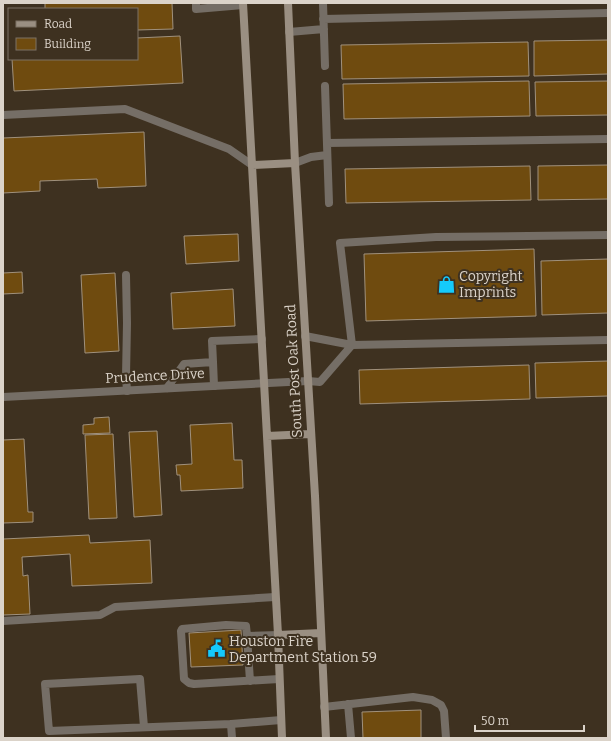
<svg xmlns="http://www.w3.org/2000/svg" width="611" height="741" font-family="Bitter,serif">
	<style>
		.building { fill: #6f4b0f; stroke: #a0917d }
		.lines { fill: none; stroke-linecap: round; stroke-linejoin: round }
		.lane { stroke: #756e66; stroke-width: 8 }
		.street { stroke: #756e66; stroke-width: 8 }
		.secondary { stroke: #9a8f82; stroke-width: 8 }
		.labels { text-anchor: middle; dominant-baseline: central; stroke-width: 4; stroke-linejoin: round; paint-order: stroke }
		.poi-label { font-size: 14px; fill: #dbd3c9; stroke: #3e3120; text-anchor: start }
		.street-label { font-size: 14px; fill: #dbd3c9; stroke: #3e3120 }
	</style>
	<rect width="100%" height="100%" fill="#3e3120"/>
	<path class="building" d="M45,3H172L173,29L137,30V9H45Z
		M180,36L183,83L14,91L12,59H137V38Z
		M608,40V74L534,76V41Z
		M528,42L529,76L342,79L341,45Z
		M529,81L530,116L344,119L343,84Z
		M608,81V115L536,116L535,82Z
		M144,132L146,186L98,188L97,179L40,181V191L3,193V138Z
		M608,165V199L538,200V166Z
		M530,166L531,200L346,203L345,169Z
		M238,234L239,261L186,264L184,236Z
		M534,249L536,316L366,321L364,254Z
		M608,259V313L542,315L541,261Z
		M22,272L23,293L3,294V273Z
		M115,273L119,351L85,353L81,275Z
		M233,289L235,326L173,329L171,293Z
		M608,361V396L536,398L535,363Z
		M529,365L530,399L360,404L359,370Z
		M109,417L110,433L83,434V425L94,424V418Z
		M232,423L234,460H242L243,488L181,491L180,475H177L176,465L192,464L190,425Z
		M157,431L162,515L134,517L129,432Z
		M113,434L117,518L89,519L85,435Z
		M24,439L28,512H33V522L3,523V440Z
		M89,535L90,543L150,540L152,583L72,586L70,554L22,557L23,576L28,575L30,614L3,615V539Z
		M241,630L243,665L191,667L189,633Z
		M421,710V738H363L362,712Z"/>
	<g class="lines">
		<path class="lane" d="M196,3V9L243,5
			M323,3L325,66
			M323,19L608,13
			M289,32L324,29
			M325,86L329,203
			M3,115L125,109L229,149L252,165
			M327,143L608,139
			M295,163L311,157L327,155
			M126,275L127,323L126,376L127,391
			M305,336L352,345L608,340
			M213,362L214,386
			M308,381L320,382L352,345L340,243L436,237L608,235
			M167,388L184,364L213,362L212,341L262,339
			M3,621L100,615L115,607L275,597
			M247,636L246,626L226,625L182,629L181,631L184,679L189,683L194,684L279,679
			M250,681L247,636L278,635
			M348,704L351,738
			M324,707L413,697L432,700L441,705L444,711L446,738
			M144,727L140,679L45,684L49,731L231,724
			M232,738L231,724L281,720"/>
		<path class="street" d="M3,397L308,381"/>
		<path class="secondary" d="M243,3L278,635L282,738
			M288,3L295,163L315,496L326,738
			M252,165L295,163
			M267,436L310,434
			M278,635L321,633"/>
	</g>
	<defs>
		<symbol id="shop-bare" viewBox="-9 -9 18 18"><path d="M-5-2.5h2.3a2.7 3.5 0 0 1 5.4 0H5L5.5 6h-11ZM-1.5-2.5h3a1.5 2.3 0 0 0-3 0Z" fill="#15cafb" stroke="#3e3120" stroke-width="2.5" paint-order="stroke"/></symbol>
		<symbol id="civic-bare" viewBox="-9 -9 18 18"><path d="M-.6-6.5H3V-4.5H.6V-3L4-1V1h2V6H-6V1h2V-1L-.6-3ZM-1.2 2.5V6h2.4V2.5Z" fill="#15cafb" stroke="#3e3120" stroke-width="2.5" paint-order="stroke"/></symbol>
	</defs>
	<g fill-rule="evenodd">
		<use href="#shop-bare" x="434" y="272" width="25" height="25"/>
		<use href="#civic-bare" x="204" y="636" width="25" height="25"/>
	</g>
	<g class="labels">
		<g class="poi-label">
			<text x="459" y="276">Copyright<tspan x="459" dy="16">Imprints</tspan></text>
			<text x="229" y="641">Houston Fire<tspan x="229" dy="16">Department Station 59</tspan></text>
		</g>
		<g class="street-label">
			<text transform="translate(294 371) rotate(-93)">South Post Oak Road</text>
			<text transform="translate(155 376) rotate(-3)">Prudence Drive</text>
		</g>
	</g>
	<rect width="611" height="741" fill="none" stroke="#dbd3c9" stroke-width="8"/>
	<rect x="8" y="8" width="130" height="52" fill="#3e3120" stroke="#7d7264"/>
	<rect x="16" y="21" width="20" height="6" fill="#9a8f82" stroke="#7d7264"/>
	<text x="44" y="28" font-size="12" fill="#dbd3c9">Road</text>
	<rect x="16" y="38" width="20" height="12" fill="#6f4b0f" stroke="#7d7264"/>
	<text x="44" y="48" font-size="12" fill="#dbd3c9">Building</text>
	<path d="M475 725v6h109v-6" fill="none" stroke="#dbd3c9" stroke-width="2"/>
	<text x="481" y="725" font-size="12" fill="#dbd3c9" stroke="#3e3120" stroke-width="3" paint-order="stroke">50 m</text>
</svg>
